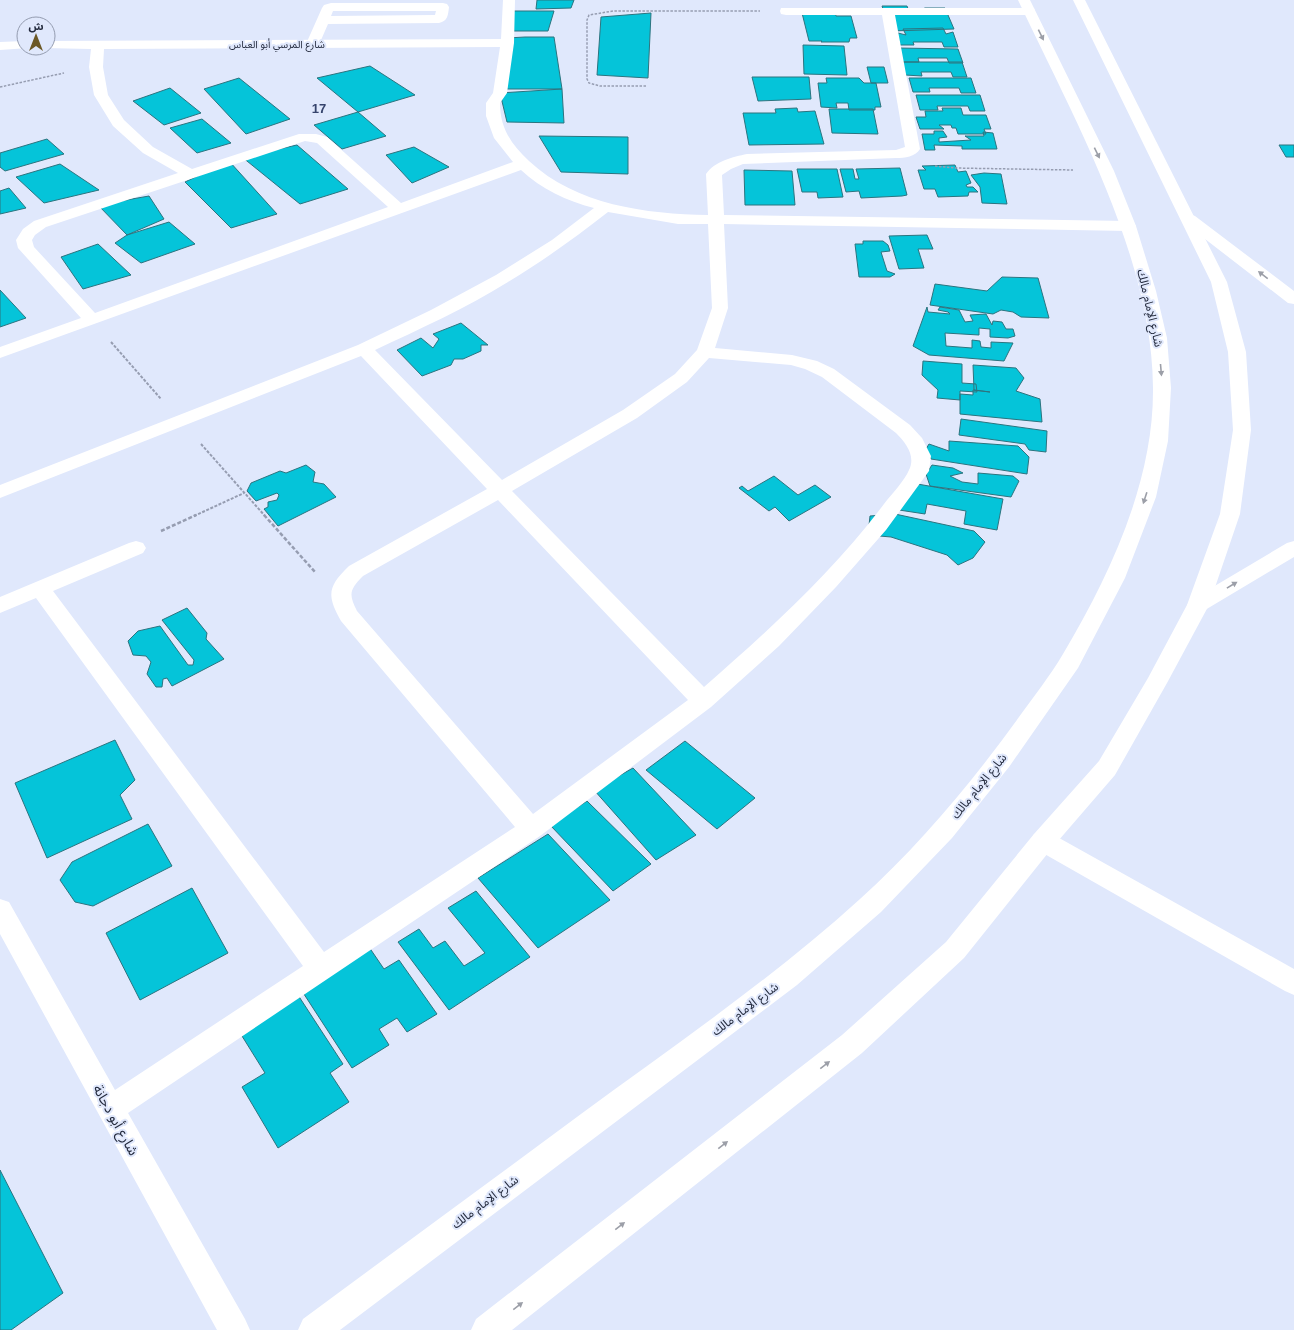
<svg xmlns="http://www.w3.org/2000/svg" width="1294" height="1330" font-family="Helvetica,'Noto Sans Arabic',sans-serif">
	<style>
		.building { fill: #05c4d9; stroke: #2c747f }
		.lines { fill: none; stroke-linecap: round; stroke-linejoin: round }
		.path-far2 { stroke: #969db1; stroke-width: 1.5; stroke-dasharray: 2.5 1.5; stroke-linecap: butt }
		.path-far1 { stroke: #969db1; stroke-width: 2; stroke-dasharray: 3 1.5; stroke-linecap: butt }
		.path { stroke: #969db1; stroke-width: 2.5; stroke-dasharray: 4 2; stroke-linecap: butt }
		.lane { fill: #fff; fill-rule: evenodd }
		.street { fill: #fff; fill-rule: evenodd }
		.secondary { fill: #fff; fill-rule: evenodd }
		.oneway { fill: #9c9fa8 }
		.labels { text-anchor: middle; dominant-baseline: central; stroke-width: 4; stroke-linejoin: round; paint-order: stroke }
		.far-street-label { font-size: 10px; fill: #232a3d; stroke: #e0e8fc }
		.street-label { font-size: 12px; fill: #232a3d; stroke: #e0e8fc }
		.far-district-label { font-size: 13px; font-weight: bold; fill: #35436c; stroke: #e0e8fc }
		.near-street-label { font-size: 14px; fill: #232a3d; stroke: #e0e8fc }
	</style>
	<rect width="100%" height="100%" fill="#e0e8fc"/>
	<path class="building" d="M537,0H574L571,8L536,9Z
		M882,6H907L910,14L925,8H945L954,29L891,31Z
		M512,11H554L548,31H507Z
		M835,12L836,16H851L857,38H850L849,42H821L822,41H809L802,13Z
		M651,13L648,78L597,75L601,17Z
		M943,28L946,34L953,32L958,47H944L942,42H913L914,45H898L894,32L906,35L903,29Z
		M525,37H554L562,89H503L507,38Z
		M803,45L844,46L847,75L804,74Z
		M898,48L958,49L963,63H949L947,58H918L919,62H902Z
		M901,62H962L967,77H953L951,72H921L922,76L905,75Z
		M370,66L415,95L358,112L317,78Z
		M867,67H884L888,83H871Z
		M752,77H809L811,99L758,101Z
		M239,78L290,119L246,134L204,89Z
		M826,78H859L864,83H876L881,107H875V110H849L848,103H836L837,108L821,107L818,83H827Z
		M909,78H971L976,93H961L959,88H929L930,92H913Z
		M170,88L201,113L164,125L133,101Z
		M562,89L564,123L507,122L500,93Z
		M916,95H980L985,111H970L968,106H937L938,110H920Z
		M797,108L798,112L815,111L824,144L749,145L743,113H776L775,109Z
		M942,108H961L963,115H986L991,129H984L986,134H958L956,128H952L951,125H939L944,129H920L916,117H926L925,111H943Z
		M829,109H873L878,134L832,133Z
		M358,112L386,136L342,149L314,125Z
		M202,119L231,143L197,153L170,128Z
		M934,131H943L947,137L939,138V142L971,140L965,136H984L983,132L993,133L997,149H962V146L934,145L935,150H925L922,134H934Z
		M539,136L628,137V174L561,172Z
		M47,139L64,154L5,171L0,167V153Z
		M297,145L348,189L300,204L242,157Z
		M1279,145H1294V157H1286Z
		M414,147L449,167L412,183L386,155Z
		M229,161L277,214L231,228L185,182Z
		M60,164L99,190L44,203L16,177Z
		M955,165L958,172L966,171L971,183L966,185L967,187H973L978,192H969L968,196L938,197L935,189H924L918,170H926L922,166Z
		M900,168L907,195L902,196L861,198L859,191L846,192L840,169H853L855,179H859L856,169Z
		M797,169H837L843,197L818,198L817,192H802Z
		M744,170L792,171L795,205H745Z
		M984,173L1001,174L1007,204L982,203L980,187L971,175Z
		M9,188L26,208L0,214V191Z
		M149,196L164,219L127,235L98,205Z
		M169,222L195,244L141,263L115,243L127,235Z
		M927,235L933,249H918L924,268L899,269L889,236Z
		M863,241H883L888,245L890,251L881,252L887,271L895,274L890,277H859L855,244H863Z
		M98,244L131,275L83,289L61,257Z
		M1002,277L1038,278L1049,318L1021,317L1013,312L1001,310L993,314L930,305L935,284L987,291Z
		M0,290L26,318L0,327Z
		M927,307L928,312L950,314L948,312L938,310L940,307L959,310L965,322L973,321L970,315L986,314L992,325L993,321L1002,322L1006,329H1013L1015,336L1008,338L990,337V329L979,328V335L945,333L946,346L972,348V340L980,341L981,347L991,348V342L1013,343L1004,361L929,355L913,346Z
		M461,323L488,345H481V351L463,359H454L451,365L422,376L397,350L421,338L433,348L439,339L433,334Z
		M923,361L962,364V383L976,384L977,392L960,391V400L937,398L938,390L922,375Z
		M973,365L1016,368L1024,378L1016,391L1040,399L1042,422L960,414V394L973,395V390L990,392L974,390Z
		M961,419L1047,431L1046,452L1029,450L1025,444L959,435Z
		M949,441L1018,446L1029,457L1027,474L931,459L926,449L929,444L949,451Z
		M306,465L315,472L313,482L324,484L336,497L278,526L264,509L268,507V502L277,500L279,495L277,493L256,501L247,491L251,483L280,471L286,473Z
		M932,465L953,468L963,473L950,476L962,482L978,484V473L1013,476L1019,481L1011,497L930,486L926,474Z
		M774,476L798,495L815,485L831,497L789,521L775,507L769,511L739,488L742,486L748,491Z
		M906,482L1003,499L997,530L964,524L966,511L927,504L925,514L899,510Z
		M895,514L974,531L985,542L973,558L958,565L947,555L891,537L868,535L870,516Z
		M187,608L207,633L206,639L224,659L172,686L167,678L163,679L162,687H156L147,674L151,662L146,656L133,655L128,641L138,631L160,626L188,665H193L194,660L162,620Z
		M115,740L135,780L120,795L132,819L47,858L15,783Z
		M685,741L755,798L717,829L646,770Z
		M633,768L696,835L656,860L594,790Z
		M587,801L651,864L613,891L550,825Z
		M148,824L172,866L93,906L75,902L60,880L72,862Z
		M548,834L610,900L538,948L478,878Z
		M192,888L228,953L140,1000L106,933Z
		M476,891L530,957L449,1010L398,942L419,929L433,948L445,941L464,966L485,953L448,908Z
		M369,947L384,969L399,960L437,1014L407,1032L397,1018L379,1029L389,1045L352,1068L300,988Z
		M296,992L343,1064L330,1073L349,1102L278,1148L242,1087L265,1073L237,1028Z
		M0,1170L63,1293L11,1330H0Z"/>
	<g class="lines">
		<path class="path-far2" d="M646,86H600L589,83L587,79V20L589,15L613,11H760
			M0,87L64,73
			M935,166L955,168L1073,170"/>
		<path class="path-far1" d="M111,342L161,399
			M201,444L265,516
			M194,516L244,493"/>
		<path class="path" d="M264,515L315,572
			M161,531L196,515"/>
		<path class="lane" d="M331,3H443L447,4L449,7C448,15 448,21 439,23L328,24L318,47H308L306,44L322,8L324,5ZM333,11H436L435,15L331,16Z
			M1189,214L1195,216L1294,291V304L1288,303L1183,222L1181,219L1183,216Z
			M1294,541V557L1205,610L1198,613L1191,610L1187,605L1191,600L1287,543Z
			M1043,831L1052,834L1294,969V995L1285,991L1034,848L1031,841L1034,834Z"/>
		<path class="street" d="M503,0H515L514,43L507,93L500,103C500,128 511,144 529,161C576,205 646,214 708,215L706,174C715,161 733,157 747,154L896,150L905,147L882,15H786L781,14L780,11L781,8H1034L1035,11L1034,14L1029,15H895L920,149C915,157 905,158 896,158L743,164L731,169L722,175L724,215L1128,221L1134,223L1136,226L1134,229L1128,231L724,224L728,308L715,348L792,355L817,361L834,369L910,425L922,438L931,456L929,471L886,530L836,587L779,646L711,707L540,836L128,1113L245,1319L250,1330H217L0,934V899L9,902L115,1090L303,966L36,598L0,613V597L129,543L136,541L143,543L146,548L143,553L53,591L324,952L515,827L341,621C327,596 327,587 349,566L487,489L361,356L0,498V485L358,345L431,310L496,275L552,240L594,208C567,201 541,189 521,170L0,358V347L81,318L18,248L16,240L23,229L34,221L178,173L143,153L113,126L94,95L89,67L91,49L44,48H48V41L501,39ZM500,47L493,93L486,103V116L494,138L513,162L401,203L327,137L316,134H299L192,169L153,147L124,120L108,95L103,67L104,49ZM305,141L317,143L388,207L95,313L34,247L32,240L35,235L46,227ZM608,212L678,224H708L712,308L697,350L675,374L623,410L502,480L375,350C420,329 466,308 508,282C543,261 576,237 608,212ZM709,358L791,365L805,369L822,377L896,433C906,443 916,456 909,470C905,480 891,495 884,504C832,573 768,631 704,687L512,491L637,418L687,382ZM498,500L688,700L533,814L357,611C348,594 350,589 363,576Z
			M24,41V48H28L0,50V42Z"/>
		<path class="secondary" d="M1018,0H1030L1114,171L1136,226L1156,291L1167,338L1171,388L1168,441L1156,497L1125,578L1078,668L1009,767L952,838L881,912L797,985L340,1330H298L303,1319C395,1251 488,1183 581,1114C675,1045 773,978 860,899C919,846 973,781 1019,717C1034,696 1050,676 1063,654C1110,575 1154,481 1153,388C1152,255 1073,117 1018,0Z
			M1073,0H1085L1227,282L1246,352L1251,430L1240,514L1209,605L1167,683L1115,775L1052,848L964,958L862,1053L512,1330H471L476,1319L842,1035L946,942L1034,834L1099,761L1148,678L1187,605L1220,514L1233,430L1228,352L1211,282Z"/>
	</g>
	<defs><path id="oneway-solid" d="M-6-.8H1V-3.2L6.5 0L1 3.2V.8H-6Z"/></defs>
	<g class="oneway">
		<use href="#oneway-solid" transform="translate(1041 35) rotate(64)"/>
		<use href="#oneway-solid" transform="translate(1097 153) rotate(64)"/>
		<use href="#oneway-solid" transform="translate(1263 275) rotate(-142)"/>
		<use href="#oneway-solid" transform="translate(1161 370) rotate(85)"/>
		<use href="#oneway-solid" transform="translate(1145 498) rotate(108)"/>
		<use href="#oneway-solid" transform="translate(1232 585) rotate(-31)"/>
		<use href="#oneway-solid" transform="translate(825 1065) rotate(-38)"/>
		<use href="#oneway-solid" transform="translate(723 1145) rotate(-38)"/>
		<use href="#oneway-solid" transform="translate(620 1226) rotate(-38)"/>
		<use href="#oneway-solid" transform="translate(518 1306) rotate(-38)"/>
	</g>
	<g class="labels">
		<g class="far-street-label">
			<text x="277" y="44">شارع المرسي أبو العباس</text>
		</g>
		<g class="street-label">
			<text transform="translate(1150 308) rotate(77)">شارع الإمام مالك</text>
			<text transform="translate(979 786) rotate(-51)">شارع الإمام مالك</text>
			<text transform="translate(745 1009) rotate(-37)">شارع الإمام مالك</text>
			<text transform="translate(485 1202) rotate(-37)">شارع الإمام مالك</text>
		</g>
		<g class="far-district-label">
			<text x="319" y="108">17</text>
		</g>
		<g class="near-street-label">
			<text transform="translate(116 1120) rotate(61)">شارع أبو دجانة</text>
		</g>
	</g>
	<g transform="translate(36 36)"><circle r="19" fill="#e0e8fc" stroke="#949cb0"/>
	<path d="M0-3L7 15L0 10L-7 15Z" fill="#6c5927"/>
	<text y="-6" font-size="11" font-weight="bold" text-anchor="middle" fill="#232a3d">ش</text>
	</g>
</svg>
